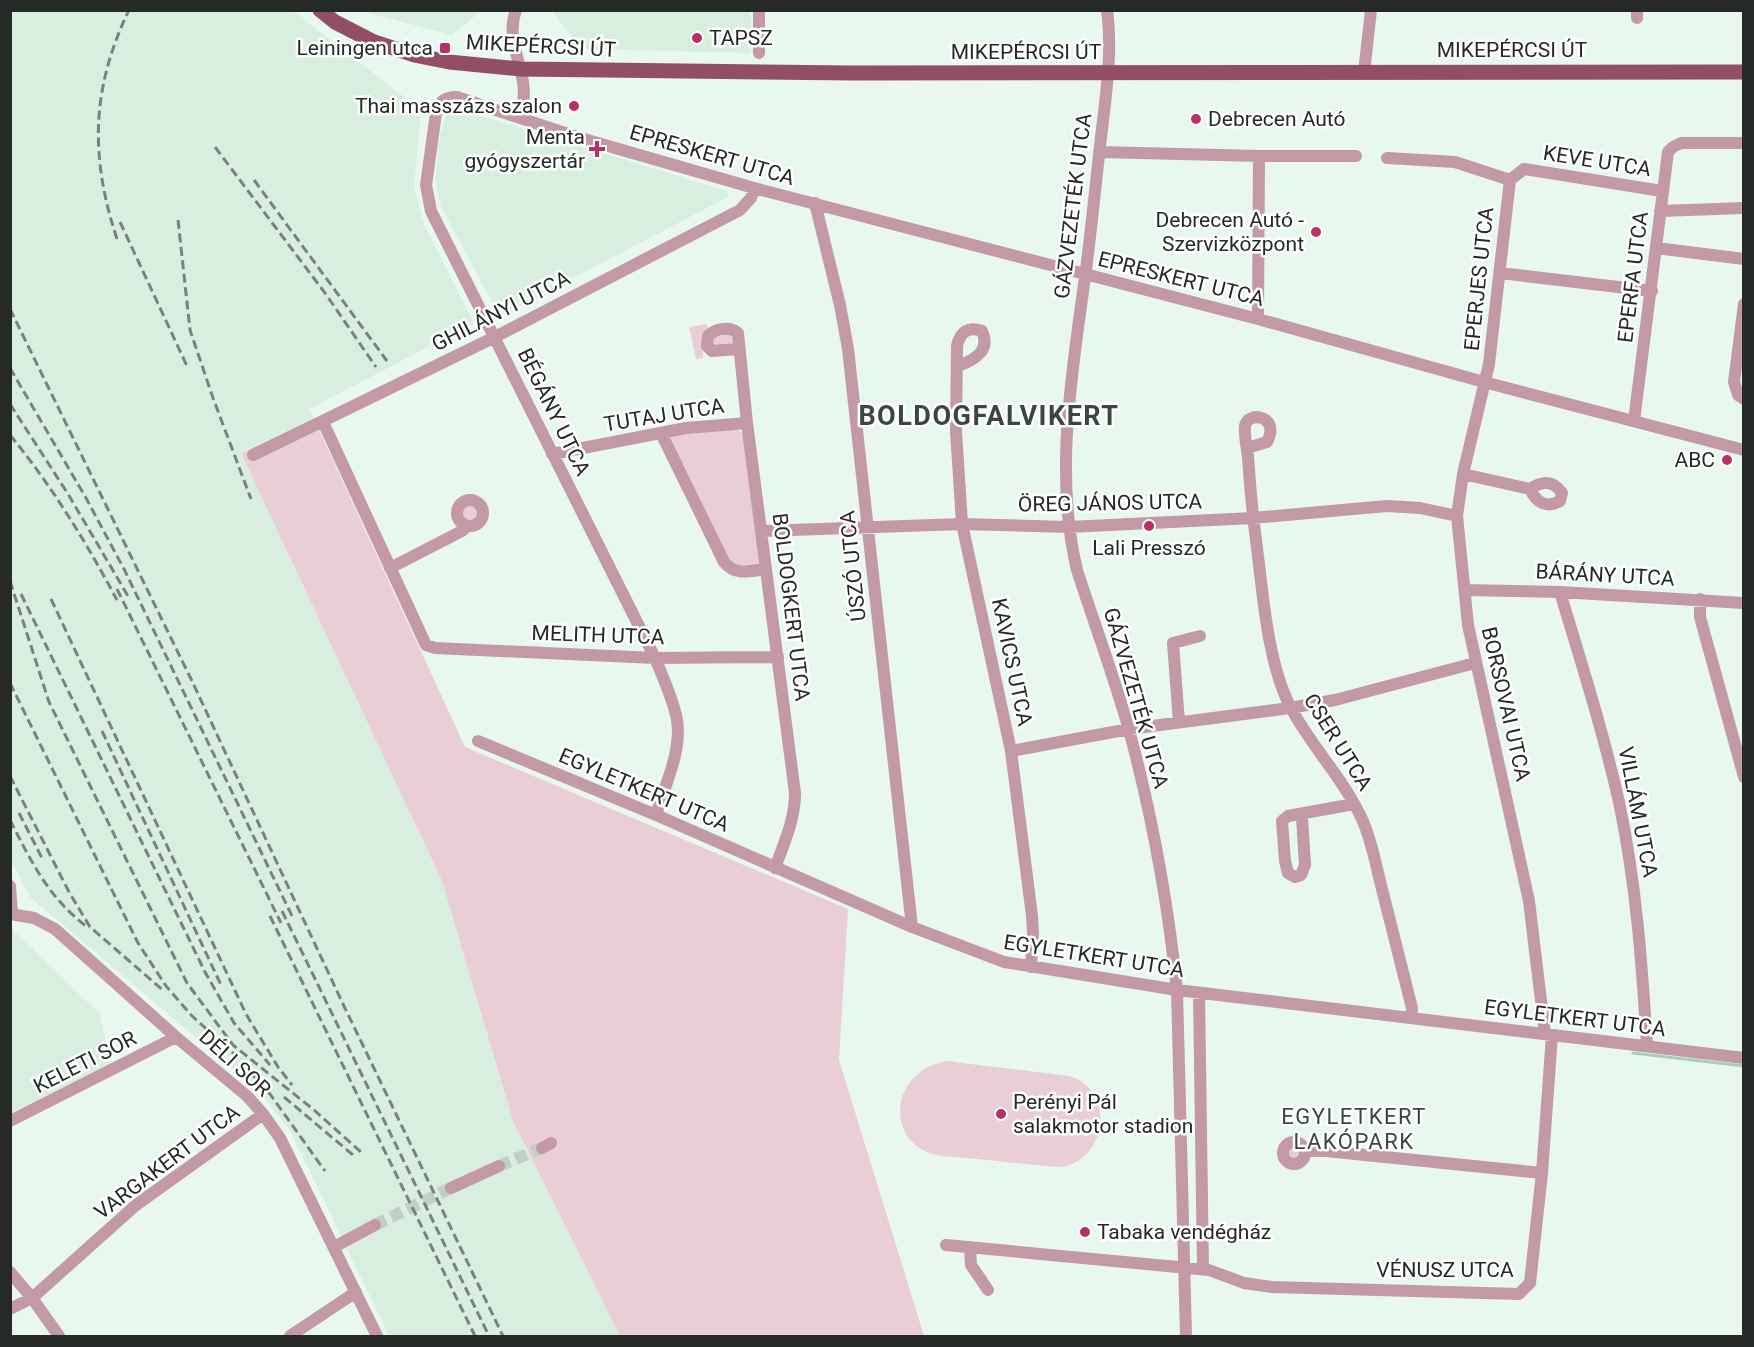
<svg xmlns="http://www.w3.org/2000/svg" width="1754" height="1347" font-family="Roboto,sans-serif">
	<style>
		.built { fill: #d8efe0 }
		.green { fill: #e9ced6 }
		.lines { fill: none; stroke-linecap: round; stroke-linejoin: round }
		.stream { stroke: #a8ceb6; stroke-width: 3 }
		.minor-tunnel { stroke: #c1cfc6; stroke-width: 12; stroke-dasharray: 12 6; stroke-linecap: butt }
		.minor { stroke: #c299a5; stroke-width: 12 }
		.major { stroke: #924e65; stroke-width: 15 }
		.rail { stroke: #79837d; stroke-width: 3; stroke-dasharray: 9 4.5; stroke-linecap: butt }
		.poi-dot { fill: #b92f6a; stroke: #fff; stroke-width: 2 }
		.labels { text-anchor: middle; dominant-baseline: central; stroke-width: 5; stroke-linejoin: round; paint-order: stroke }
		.poi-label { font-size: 21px; fill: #252a27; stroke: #fff; text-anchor: end }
		.street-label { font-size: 21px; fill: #252a27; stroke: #fff }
		.neighbourhood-label { font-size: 22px; letter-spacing: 1.5px; fill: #3a463f; stroke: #fff }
		.district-label { font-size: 27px; font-weight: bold; letter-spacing: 1.5px; fill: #3a463f; stroke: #fff }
	</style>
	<rect width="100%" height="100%" fill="#e8f8ee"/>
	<path class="built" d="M10,11H293L421,110L414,187L424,224L474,323L309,409L314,419L241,452L442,881L513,1121L620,1336H389L290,1130L258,1090L30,897L11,860Z
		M360,11H481L452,35Z
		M552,11H751V53L581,49Z
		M449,106L727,191L728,197L500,316L441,207L435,180L440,135Z
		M10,927L100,1014L110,1064L11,1113Z"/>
	<path class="green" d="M706,324L709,331L703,339V358L696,359L689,327Z
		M731,333L736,343L714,347L711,340L714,336Z
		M314,419L465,747L848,909L839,1060L924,1336H620L513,1121L442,881L241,453Z
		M737,429L742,433L746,442L762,558L758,566L731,565L667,443L670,436L673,435Z
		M462 513a8 8 0 1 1 16 0a8 8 0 1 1-16 0Z
		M946,1061L1070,1076C1086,1081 1098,1095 1100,1112C1103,1135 1090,1160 1066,1166C1053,1168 1038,1165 1025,1164C997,1161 970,1158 942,1156C884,1148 887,1072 946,1061Z
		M1286 1153a8 8 0 1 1 16 0a8 8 0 1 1-16 0Z"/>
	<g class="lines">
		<path class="stream" d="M1633,1053L1744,1066"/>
		<path class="minor-tunnel" d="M499,1166L542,1148
			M375,1225L451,1188"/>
		<path class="minor" d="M516,10C502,47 536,77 519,117
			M759,10V53
			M1107,10C1113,55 1105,101 1100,146C1095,190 1091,233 1085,277C1072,373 1054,474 1077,570C1094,623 1114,676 1129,730C1152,815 1168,903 1177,990L1186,1336
			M1637,10V18
			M1364,73L1371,10
			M1099,152L1259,156H1356
			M1387,158L1455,162L1510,180L1524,169L1662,191
			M1510,180L1489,364L1463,474L1457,516L1468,625L1529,901L1545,1034
			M815,203L840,305L848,349L912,927
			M1660,211L1744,208
			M1656,248L1744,259
			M1500,273L1652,291
			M1744,304L1734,382L1738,395L1744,399
			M1258,319L1259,156
			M739,349L712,351L707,346L708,336C715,328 730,326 738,333L747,423L795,793C795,820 784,843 775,868
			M958,366C975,360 991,350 982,331C968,326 960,332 957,346L956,431L962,524L1011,751L1032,916L1033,934L1031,967
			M1634,421L1668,152L1673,147L1681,143H1744
			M323,422L426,645L435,648L655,658L778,657
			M661,433L724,562C735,576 750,571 766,569
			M1247,448L1267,442C1281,416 1248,410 1245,426C1244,435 1247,448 1248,457C1250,488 1253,518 1257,548C1263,596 1268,665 1291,708C1311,746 1343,778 1362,819C1372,841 1376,866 1382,889C1392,929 1402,969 1412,1008L1411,1018
			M552,454L686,428L747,423
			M253,455L495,337L740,210L751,198L754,188
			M1463,474L1530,489C1542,481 1553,480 1562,493L1560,501C1546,509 1536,502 1530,489
			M457 513a13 13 0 1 1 26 0a13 13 0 1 1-26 0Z
			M762,531L962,524L1069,527L1253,518L1387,506L1420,508L1457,516
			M390,568L462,531L467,526
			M1465,590L1560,592L1744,603
			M1560,592C1581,662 1603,731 1619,802C1636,882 1642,964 1647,1046
			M1700,599V617L1744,777
			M1179,722L1173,643L1200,636
			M478,741L656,815L912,927L1004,962L1177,990L1744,1058
			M1011,751L1129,729L1290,708L1335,700L1475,663
			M656,815C665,785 682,751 677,720C673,698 663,678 655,658L431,211L426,185L436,113C440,101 444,97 457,97L577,137L754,188L1258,319L1484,382L1744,450
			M1302,818L1305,865L1301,875L1295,877L1288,873L1285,861L1282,821L1288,816L1354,804
			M10,886L12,914
			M10,914L34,918L55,929L176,1037L247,1096L263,1114L280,1138L377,1336
			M1199,993L1203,1269
			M10,1121L176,1037
			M1283 1153a11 11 0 1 1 22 0a11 11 0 1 1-22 0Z
			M542,1148L551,1143
			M1305,1151H1326L1542,1173
			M451,1188L499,1166
			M946,1245L1209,1270L1244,1283L1272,1287L1519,1294L1530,1283L1542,1173L1552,1035
			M334,1247L375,1225
			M970,1247L971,1265L988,1290
			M10,1272L32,1298L59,1336
			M10,1309L32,1298L136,1205L263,1114
			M290,1336L356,1292"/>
		<path class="major" d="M320,10L335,22L372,41L414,55L449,62L521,69L852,73L1744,72"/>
		<path class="rail" d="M215,147L325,293L376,367
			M254,180L387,361
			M178,220L190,330L213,398L251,499
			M120,222L187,366
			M117,239C90,157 91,89 129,10
			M10,309L191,679L343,1004L503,1336
			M10,368L86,498L124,569L293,918
			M10,404L68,494L128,596
			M10,435C52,486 86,542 117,600
			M10,581L49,702L187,983L233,1045L314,1110L361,1152
			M117,589L281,923
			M21,594L205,972L234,1023L270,1065
			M51,599L246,1014L278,1067L292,1085
			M10,683L138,943L166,986L192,1016L223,1044
			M102,731L221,985
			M10,776L69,892L90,927L165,992
			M19,813L42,858
			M10,820C31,861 48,897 86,926
			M282,911L489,1336
			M270,916L475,1336
			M232,1052L270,1094L325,1171
			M284,1097L353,1155"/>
	</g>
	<g class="poi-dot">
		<circle cx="697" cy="38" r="6"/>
		<rect x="439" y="42" width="12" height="12" rx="3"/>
		<circle cx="574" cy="106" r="6"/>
		<circle cx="1196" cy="119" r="6"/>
		<path d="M594 140h6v6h6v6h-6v6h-6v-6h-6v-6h6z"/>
		<circle cx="1316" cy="232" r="6"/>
		<circle cx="1727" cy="460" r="6"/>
		<circle cx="1149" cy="526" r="6"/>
		<circle cx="1001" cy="1114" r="6"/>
		<circle cx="1085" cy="1232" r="6"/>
	</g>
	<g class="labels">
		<g class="poi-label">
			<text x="709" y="38" text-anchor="start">TAPSZ</text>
			<text x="433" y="48">Leiningen utca</text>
			<text x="562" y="106">Thai masszázs szalon</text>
			<text x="1208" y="119" text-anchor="start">Debrecen Autó</text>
			<text x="585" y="137">Menta<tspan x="585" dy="24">gyógyszertár</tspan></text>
			<text x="1304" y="220">Debrecen Autó -<tspan x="1304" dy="24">Szervizközpont</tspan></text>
			<text x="1715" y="460">ABC</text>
			<text x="1149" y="548" text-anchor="middle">Lali Presszó</text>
			<text x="1013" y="1102" text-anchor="start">Perényi Pál<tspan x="1013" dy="24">salakmotor stadion</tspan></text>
			<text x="1097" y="1232" text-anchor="start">Tabaka vendégház</text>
		</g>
		<g class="street-label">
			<text transform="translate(541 46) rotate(3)">MIKEPÉRCSI ÚT</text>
			<text x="1512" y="50">MIKEPÉRCSI ÚT</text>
			<text x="1026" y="52">MIKEPÉRCSI ÚT</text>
			<text transform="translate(712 155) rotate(16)">EPRESKERT UTCA</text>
			<text transform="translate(1597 161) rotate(9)">KEVE UTCA</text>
			<text transform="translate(1073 206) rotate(-83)">GÁZVEZETÉK UTCA</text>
			<text transform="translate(1633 277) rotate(-83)">EPERFA UTCA</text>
			<text transform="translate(1181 279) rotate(14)">EPRESKERT UTCA</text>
			<text transform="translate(1479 279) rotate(-84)">EPERJES UTCA</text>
			<text transform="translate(501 311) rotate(-27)">GHILÁNYI UTCA</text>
			<text transform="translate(554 412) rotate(64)">BÉGÁNY UTCA</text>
			<text transform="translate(664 415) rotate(-9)">TUTAJ UTCA</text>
			<text transform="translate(1110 503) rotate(-1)">ÖREG JÁNOS UTCA</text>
			<text transform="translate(853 566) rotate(-96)">ÚSZÓ UTCA</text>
			<text transform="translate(1605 575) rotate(3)">BÁRÁNY UTCA</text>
			<text transform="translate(791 607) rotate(83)">BOLDOGKERT UTCA</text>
			<text transform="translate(598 635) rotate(2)">MELITH UTCA</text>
			<text transform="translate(1012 662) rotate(78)">KAVICS UTCA</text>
			<text transform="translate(1136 698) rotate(74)">GÁZVEZETÉK UTCA</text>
			<text transform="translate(1506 704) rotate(77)">BORSOVAI UTCA</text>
			<text transform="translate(1338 742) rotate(58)">CSER UTCA</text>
			<text transform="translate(644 790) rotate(23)">EGYLETKERT UTCA</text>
			<text transform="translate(1638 812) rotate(79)">VILLÁM UTCA</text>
			<text transform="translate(1094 956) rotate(9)">EGYLETKERT UTCA</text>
			<text transform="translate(1575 1018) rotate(7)">EGYLETKERT UTCA</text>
			<text transform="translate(85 1062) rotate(-27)">KELETI SOR</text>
			<text transform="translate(235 1063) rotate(42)">DÉLI SOR</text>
			<text transform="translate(167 1162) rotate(-37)">VARGAKERT UTCA</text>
			<text x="1445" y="1270">VÉNUSZ UTCA</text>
		</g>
		<g class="neighbourhood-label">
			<text x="1354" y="1116">EGYLETKERT<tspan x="1354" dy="25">LAKÓPARK</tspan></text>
		</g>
		<g class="district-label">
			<text x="989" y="416">BOLDOGFALVIKERT</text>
		</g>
	</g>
	<rect width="1754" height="1347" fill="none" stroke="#252a27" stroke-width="24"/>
</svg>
